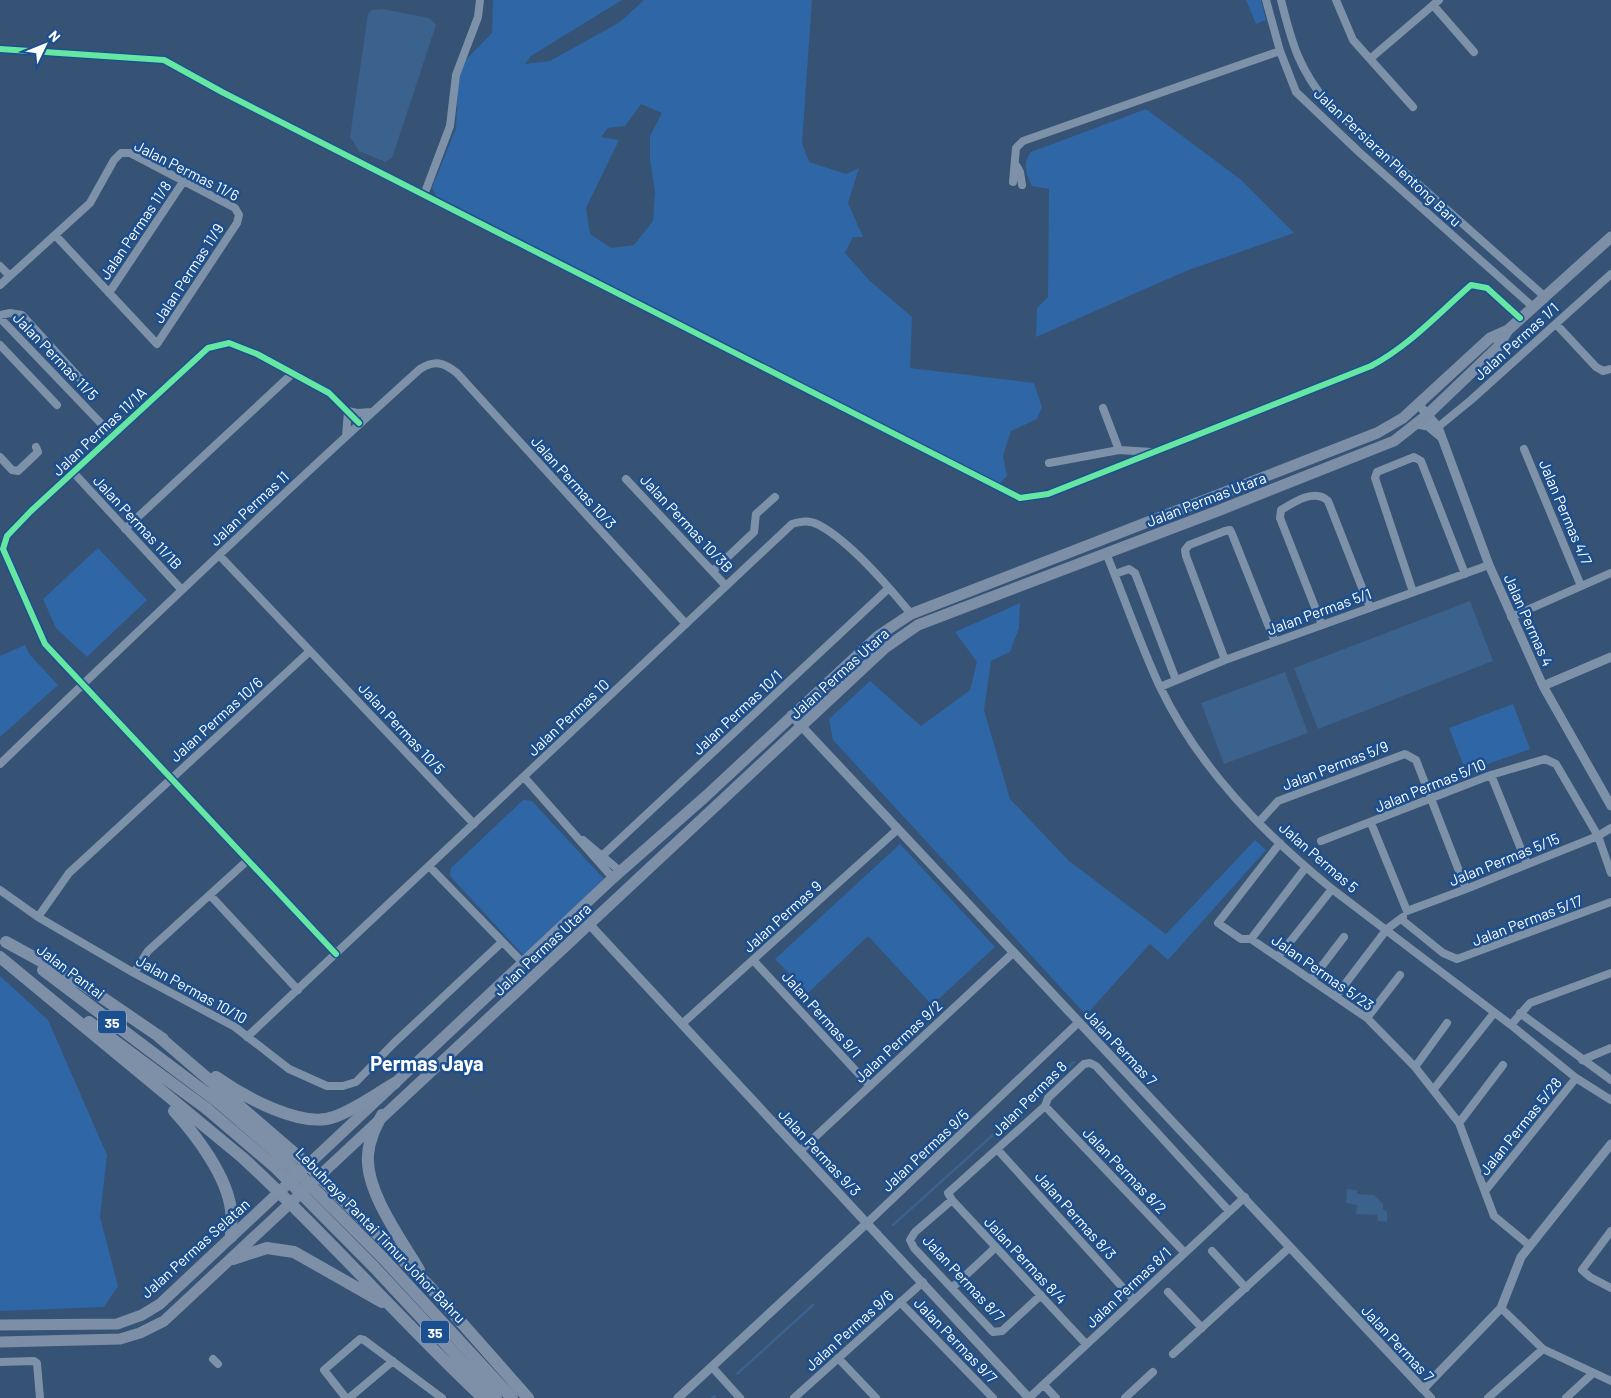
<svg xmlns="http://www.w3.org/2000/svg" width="1611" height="1398" font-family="Barlow,sans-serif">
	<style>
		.green { fill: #2f66a5; fill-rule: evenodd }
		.water { fill: #3b618d }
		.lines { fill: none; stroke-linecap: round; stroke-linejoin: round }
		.stream { stroke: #3b618d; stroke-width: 2.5 }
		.minor { stroke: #7d92a8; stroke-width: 8 }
		.tertiary { stroke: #7d92a8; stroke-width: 9 }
		.primary { stroke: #7d8ea7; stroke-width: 11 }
		.trunk { stroke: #7e90a7; stroke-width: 12 }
		.trunk-bridge { stroke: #7e90a7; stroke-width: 12 }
		.cycleway-casing { stroke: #1b4f8f; stroke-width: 9 }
		.cycleway { stroke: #66e7a1; stroke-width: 6 }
		.labels { text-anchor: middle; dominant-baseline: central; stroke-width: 5; stroke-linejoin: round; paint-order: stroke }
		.shield { fill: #1b4f8f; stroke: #bbcadd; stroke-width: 1 }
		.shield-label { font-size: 14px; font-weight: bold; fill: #fff }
		.street-label { font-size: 15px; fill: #fff; stroke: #1b4f8f }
		.district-label { font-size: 20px; font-weight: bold; fill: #fff; stroke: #1b4f8f }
	</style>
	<rect width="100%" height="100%" fill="#365274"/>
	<path class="green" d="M493,0H622L531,56L525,64L550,61L620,22L644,0H812L802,143L809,162L846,174L859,168L848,203L863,237H853L845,253L869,280L912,317L910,368L1034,383L1042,407L1037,419L1011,431L1003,456L1007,476L998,485L436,196L432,188L456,128L459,67L492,33ZM641,104L662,113L650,136V159L655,192L653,221L634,245L611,248L590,234L586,208L619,140L601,137L608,128L625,126Z
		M1246,0H1261L1266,20L1256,24Z
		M1146,109L1240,179L1294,233L1186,271L1036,337L1037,308L1048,297L1049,189L1032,186C1026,174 1022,163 1031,152Z
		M98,548L147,600L87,657L56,628L43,599Z
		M1020,603L1019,628L1010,652L991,661L984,710L1010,799L1069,861L1166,934L1255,840L1266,850L1168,960L1150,944L1086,1015L833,740L829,719L870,681L921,726L970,690L977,662L955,632Z
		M25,645L30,655L58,685L0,737V656Z
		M1513,704L1530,749L1466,772L1449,728Z
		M523,800L532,801L604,879L527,954H522L450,876L451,868Z
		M900,844L995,947L932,1005L868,936L808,993L775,959Z
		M0,976L48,1020L107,1155L100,1217L118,1286L104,1307L0,1311Z"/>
	<path class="water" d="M383,9L429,18L436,25L392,158L385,162L359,151L350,137L368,14L372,10Z
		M1470,601L1493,661L1318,729L1294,668Z
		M1285,672L1308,733L1224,764L1201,703Z
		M1347,1189L1357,1190V1194L1374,1195L1383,1204V1210L1387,1211V1222L1378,1221L1377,1215L1356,1214L1357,1205L1346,1203Z"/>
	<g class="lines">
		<path class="stream" d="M893,1225L1074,1062
			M737,1374L813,1305
			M712,1398L715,1396"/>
		<path class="minor" d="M1266,0L1280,51L1296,92L1359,152L1533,307
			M1281,0C1292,44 1299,69 1328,104L1544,296
			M1336,0L1353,40L1413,107
			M1433,5L1474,52
			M0,49L164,60L222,92L1020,498L1048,494L1371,366C1409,346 1439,313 1471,285L1487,288L1520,318
			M1371,58L1439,0
			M1016,165L1020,172L1022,185
			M1013,182L1016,148L1023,141L1280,51
			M424,195L450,126L456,75L478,17L480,0
			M0,266L10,276
			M0,285L90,203L114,160L121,153H130L235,208L239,215L237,223L157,344L55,235
			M109,293L183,182
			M0,315L10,313L22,315L83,382
			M0,318L113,436
			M1556,324L1596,367L1603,371L1611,369
			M0,345L57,405
			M1103,408L1119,450
			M348,411L357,413L372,412
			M1438,427L1471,400L1611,274
			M346,436L348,411
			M1524,449L1581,586
			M0,457L12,470L18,471L38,452L36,447
			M1049,463L1119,450L1152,452
			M73,472L181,589
			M626,479L726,586
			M125,529L293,373
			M1106,553C1124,597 1140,644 1160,687C1199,768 1263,833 1332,889L1511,1025L1576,1078L1611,1100
			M219,555L474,824
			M713,571L754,532L756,514L775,497
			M1115,574L1129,569L1135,573L1176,680
			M1413,592L1375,478L1377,472L1414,457L1421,461L1465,574
			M1511,617L1611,573
			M1322,625L1280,518L1281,510C1294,502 1315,488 1328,501L1370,608
			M1225,660L1186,556L1185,550L1189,545L1225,531L1230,530L1232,534L1275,642
			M1160,687L1225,660L1489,565
			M0,764C138,631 277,498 420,369C435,360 443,362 457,373L686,624
			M1491,775L1527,864
			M524,777L613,878
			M1259,822L1278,801L1405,754L1416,760L1466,889
			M1371,823L1407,911
			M583,840L620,871
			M1321,841L1491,775L1545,759L1556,764L1598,836L1611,873
			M603,855L889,588
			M429,866L522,962
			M0,890L38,917L134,973L235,1027L289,1069L327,1086H343L356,1082L394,1043L501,943
			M210,895L298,990
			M1407,911L1466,889L1598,836L1611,828
			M38,917L69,873L310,651
			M1401,919L1443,953L1457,959L1611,902
			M1251,939L1367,1018L1415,1067L1459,1123L1494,1216L1529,1245
			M1251,939H1241L1218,923L1280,843
			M1251,939L1306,867
			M336,954L45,644L3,549L7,536L31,511L208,348L229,343L257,354L329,393L359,423
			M1278,957L1332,889
			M753,960L870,1086
			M134,973L148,951L248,860
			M1312,979L1344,937
			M1336,996L1387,929L1403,917
			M1520,1013L1611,1080
			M1367,1018L1400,975
			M683,1023L898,829
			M1511,1025L1530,1003L1611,973
			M247,1037L792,524C802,521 810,520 819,525C849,541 889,587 911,614
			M1582,1060L1611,1048
			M1415,1067L1447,1023
			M1433,1090L1494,1013
			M1045,1106L1185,1253
			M1459,1123L1503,1065
			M997,1149L1134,1300
			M801,1150L1014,952
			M1485,1191L1576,1078
			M952,1200L915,1232L910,1240L914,1248L993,1332L1002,1331L1041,1295
			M867,1223L1079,1022
			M1611,1231L1582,1270L1590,1277L1611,1288
			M1212,1251L1246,1288
			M952,1288L996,1247
			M1168,1292L1202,1328
			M900,1302L993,1398
			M1501,1308L1543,1349L1611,1381
			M1086,1344L952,1200L948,1193L1045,1106L1048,1098L1084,1064L1090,1063L1096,1066L1229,1211
			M1173,1354L1290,1247
			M838,1358L876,1398
			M213,1359L218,1364
			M0,1362L34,1361L37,1363L40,1398
			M712,1367L740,1398
			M1044,1385L1056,1398
			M1423,1389L1431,1398
			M346,1398L324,1370L360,1339L364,1340L442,1398
			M349,1398L393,1361
			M794,1398L923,1282
			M1029,1398L1245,1197
			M1125,1398L1153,1372
			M1488,1398L1543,1349
			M1566,1398L1593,1373"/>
		<path class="tertiary" d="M1419,405L1438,427L1489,565L1543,686L1611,806
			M1417,424L1428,426L1440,436
			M1543,686L1611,657
			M791,715L1423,1389L1501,1308L1521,1257L1611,1144
			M590,925L1029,1398
			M678,1398L867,1223"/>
		<path class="primary" d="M0,1325L117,1324L142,1315L160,1304L613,878L706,796L878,636L911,614L1377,433L1403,418L1490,338L1508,330
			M0,1342L120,1339L140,1333L164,1321L885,648L918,625L1220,510L1394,441L1427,415L1497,348L1508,330L1611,237"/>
		<path class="trunk" d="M6,942L81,983L163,1039
			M0,957L243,1158C327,1235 401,1321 483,1398
			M43,970L218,1102
			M89,1022L207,1109
			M157,1035L307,1164L430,1287L528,1398
			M216,1077C243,1096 301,1129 334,1117C356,1109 376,1094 395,1083
			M174,1111C196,1135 227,1176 231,1210C232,1219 231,1228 231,1237
			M382,1115C375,1128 369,1140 368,1155C365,1191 401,1239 419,1270
			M382,1257L512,1398
			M233,1259L267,1248L294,1252L382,1302
			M373,1266L496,1398"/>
		<path class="trunk-bridge" d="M218,1102L285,1160L382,1257
			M207,1109L276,1168L373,1266"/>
		<defs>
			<path id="cycleway" d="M0,49L164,60L222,92L1020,498L1048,494L1371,366C1409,346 1439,313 1471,285L1487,288L1520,318
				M336,954L45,644L3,549L7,536L31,511L208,348L229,343L257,354L329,393L359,423"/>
		</defs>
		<use href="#cycleway" class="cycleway-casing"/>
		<use href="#cycleway" class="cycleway"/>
	</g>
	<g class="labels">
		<g class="shield">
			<rect x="98" y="1010.5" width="28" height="23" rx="4"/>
			<rect x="421" y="1320.5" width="28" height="23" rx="4"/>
		</g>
		<g class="shield-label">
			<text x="112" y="1022">35</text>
			<text x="435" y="1332">35</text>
		</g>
		<g class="street-label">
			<text transform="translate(1388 157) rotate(43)">Jalan Persiaran Plentong Baru</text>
			<text transform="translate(187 170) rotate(27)">Jalan Permas 11/6</text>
			<text transform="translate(135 230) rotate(-56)">Jalan Permas 11/8</text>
			<text transform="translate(188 273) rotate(-57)">Jalan Permas 11/9</text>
			<text transform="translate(1516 341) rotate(-42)">Jalan Permas 1/1</text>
			<text transform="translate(56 356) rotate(46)">Jalan Permas 11/5</text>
			<text transform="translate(99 431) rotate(-43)">Jalan Permas 11/1A</text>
			<text transform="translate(574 482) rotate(48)">Jalan Permas 10/3</text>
			<text transform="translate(1206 499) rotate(-21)">Jalan Permas Utara</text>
			<text transform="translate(249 508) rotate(-43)">Jalan Permas 11</text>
			<text transform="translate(1566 512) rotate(67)">Jalan Permas 4/7</text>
			<text transform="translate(138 522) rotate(47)">Jalan Permas 11/1B</text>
			<text transform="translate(687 523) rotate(47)">Jalan Permas 10/3B</text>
			<text transform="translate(1319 611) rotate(-20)">Jalan Permas 5/1</text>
			<text transform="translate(1529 620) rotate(66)">Jalan Permas 4</text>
			<text transform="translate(839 673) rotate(-42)">Jalan Permas Utara</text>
			<text transform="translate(737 712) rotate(-43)">Jalan Permas 10/1</text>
			<text transform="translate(568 717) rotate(-43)">Jalan Permas 10</text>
			<text transform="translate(216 719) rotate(-42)">Jalan Permas 10/6</text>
			<text transform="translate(402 728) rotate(47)">Jalan Permas 10/5</text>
			<text transform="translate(1335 765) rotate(-21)">Jalan Permas 5/9</text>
			<text transform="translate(1430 785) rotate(-22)">Jalan Permas 5/10</text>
			<text transform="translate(1319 857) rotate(41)">Jalan Permas 5</text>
			<text transform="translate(1504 859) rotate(-22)">Jalan Permas 5/15</text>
			<text transform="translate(782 916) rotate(-42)">Jalan Permas 9</text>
			<text transform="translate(1527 920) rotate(-21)">Jalan Permas 5/17</text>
			<text transform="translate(542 949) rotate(-43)">Jalan Permas Utara</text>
			<text transform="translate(71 971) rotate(37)">Jalan Pantai</text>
			<text transform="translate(1323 972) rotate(35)">Jalan Permas 5/23</text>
			<text transform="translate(192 989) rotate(29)">Jalan Permas 10/10</text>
			<text transform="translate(822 1014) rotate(48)">Jalan Permas 9/1</text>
			<text transform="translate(898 1041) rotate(-43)">Jalan Permas 9/2</text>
			<text transform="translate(1121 1047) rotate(47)">Jalan Permas 7</text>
			<text transform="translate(1029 1098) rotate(-45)">Jalan Permas 8</text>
			<text transform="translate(1520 1126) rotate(-51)">Jalan Permas 5/28</text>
			<text transform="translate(925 1150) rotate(-43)">Jalan Permas 9/5</text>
			<text transform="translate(820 1152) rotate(47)">Jalan Permas 9/3</text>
			<text transform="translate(1125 1170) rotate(46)">Jalan Permas 8/2</text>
			<text transform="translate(1076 1215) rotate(48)">Jalan Permas 8/3</text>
			<text transform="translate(381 1235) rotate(46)">Lebuhraya Pantai Timur Johor Bahru</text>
			<text transform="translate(195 1248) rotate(-42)">Jalan Permas Selatan</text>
			<text transform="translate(1026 1260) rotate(47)">Jalan Permas 8/4</text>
			<text transform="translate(964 1278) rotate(47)">Jalan Permas 8/7</text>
			<text transform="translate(1128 1287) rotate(-43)">Jalan Permas 8/1</text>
			<text transform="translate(849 1330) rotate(-42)">Jalan Permas 9/6</text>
			<text transform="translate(956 1340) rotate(46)">Jalan Permas 9/7</text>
			<text transform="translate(1398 1343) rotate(47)">Jalan Permas 7</text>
		</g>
		<g class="district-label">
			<text x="427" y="1063">Permas Jaya</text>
		</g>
	</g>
	<g transform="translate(45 45) rotate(47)" stroke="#1b4f8f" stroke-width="4" paint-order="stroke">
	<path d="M0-4L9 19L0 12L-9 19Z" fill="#ffffff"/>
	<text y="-8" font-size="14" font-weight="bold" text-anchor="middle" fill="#ffffff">N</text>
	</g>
</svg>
